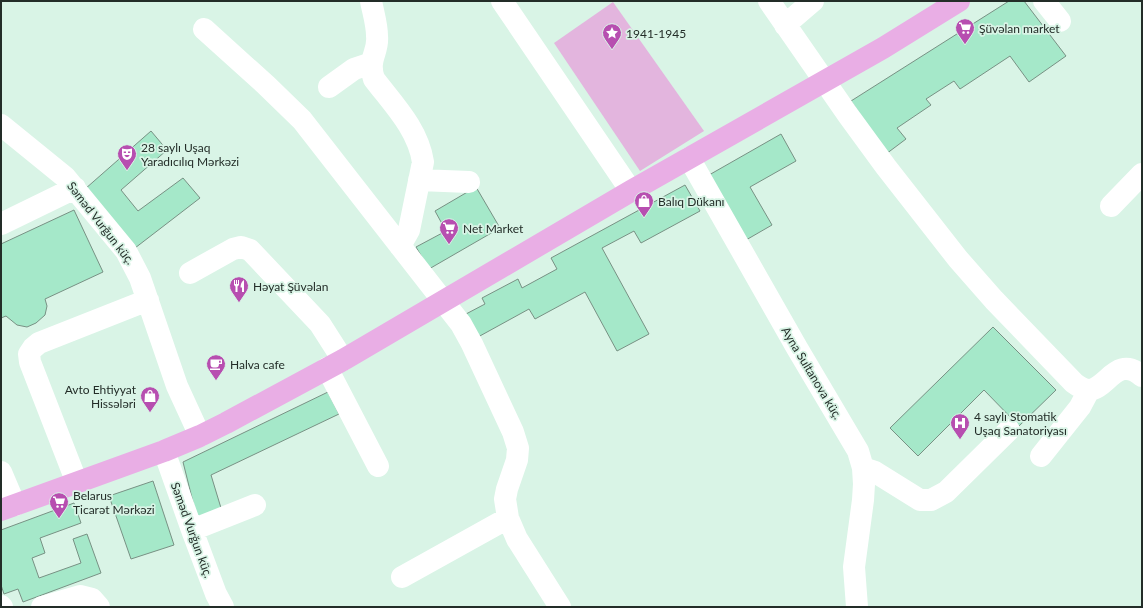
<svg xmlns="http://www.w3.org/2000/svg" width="1143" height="608" font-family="Lato,sans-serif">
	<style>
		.green { fill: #e3b5de }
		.building { fill: #a5e8c9; stroke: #789184 }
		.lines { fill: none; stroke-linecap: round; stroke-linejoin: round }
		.minor { stroke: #fff; stroke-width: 22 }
		.major { stroke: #e9aee5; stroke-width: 22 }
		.labels { text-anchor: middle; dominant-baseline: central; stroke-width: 3.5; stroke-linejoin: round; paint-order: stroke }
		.poi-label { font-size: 12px; fill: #232d28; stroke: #d9f4e6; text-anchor: start }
		.street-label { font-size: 12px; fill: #232d28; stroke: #d9f4e6 }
	</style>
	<rect width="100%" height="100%" fill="#d9f4e6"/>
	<path class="green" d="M613,2L704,131L640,171L554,43Z"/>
	<path class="building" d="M1009,1H1024L1066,56L1029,82L1010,56L960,89L954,81L926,99L931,105L897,128L906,139L886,154L851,101Z
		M151,131L167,150L121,190L138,211L183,178L200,198L135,248L85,189Z
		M781,134L796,161L750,187L772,225L746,240L709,175Z
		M685,185L700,211L641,243L634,231L602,248L649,334L617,351L585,292L535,319L529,309L478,337L466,314L485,304L482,298L518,279L522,288L557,269L551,258Z
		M476,187L500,228L429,269L416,247L446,231L435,211Z
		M74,210L103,272L45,299L47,306L45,315L36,323L27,327L17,325L6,316L1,318V244Z
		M993,327L1056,390L1019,426L984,390L918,456L890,428Z
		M328,392L339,414L211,475L221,508L197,518L183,462Z
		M153,481L174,545L131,559L109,496Z
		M74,503L81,523L40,538L45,553L32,558L39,578L81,563L73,539L87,534L101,573L23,602L18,589L4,594L1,585V530Z"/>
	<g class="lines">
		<path class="minor" d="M371,1C373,12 377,24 377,36C379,52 367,59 374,79C393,104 418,129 423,162L409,230L400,246
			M502,1L631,191
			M769,1L848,115L886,167L958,259L994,300L1074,383C1078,386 1082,389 1088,390C1107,390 1116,354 1142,376
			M1044,1L1060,21
			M785,25L813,1
			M204,29L266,85L302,120L461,324L472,344L513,432L518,448L517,460L507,489L505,499L508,518L517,539L560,607
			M329,87L354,69L372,63
			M1,125L65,177L126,251L140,278L177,386L200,436
			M689,158L797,348L858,451L863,468L864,484L863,500L854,567L857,607
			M419,180L469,182
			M1111,206L1142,174
			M1,224L75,188
			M190,273L233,249L241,247L250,250L320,324L343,360
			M327,368L378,466
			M164,451L192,530L216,594L223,607
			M1041,456L1080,407L1089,390
			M863,468L875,472L920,500H931L946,492L1009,430
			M1,472L15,505
			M77,483L30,362L29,354L33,348L39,343L148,300
			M192,530L255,505
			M402,577L508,518
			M1,606L2,607
			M42,607L80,596L92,599L99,607"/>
		<path class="major" d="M1,510L164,451L200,436L226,423L343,360L631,191L883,48L959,1"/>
	</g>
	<defs>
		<symbol id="supermarket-pin" viewBox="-11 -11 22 30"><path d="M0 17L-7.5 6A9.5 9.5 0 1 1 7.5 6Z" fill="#b74eb0" stroke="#d9f4e6"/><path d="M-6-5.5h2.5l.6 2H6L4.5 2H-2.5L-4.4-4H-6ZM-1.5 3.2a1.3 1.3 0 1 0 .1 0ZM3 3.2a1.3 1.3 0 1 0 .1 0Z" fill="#fff"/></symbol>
		<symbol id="sight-pin" viewBox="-11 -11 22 30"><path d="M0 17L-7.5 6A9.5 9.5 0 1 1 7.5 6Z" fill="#b74eb0" stroke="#d9f4e6"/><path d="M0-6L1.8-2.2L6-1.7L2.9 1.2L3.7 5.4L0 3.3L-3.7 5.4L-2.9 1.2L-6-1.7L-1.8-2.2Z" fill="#fff"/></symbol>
		<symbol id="theatre-pin" viewBox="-11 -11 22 30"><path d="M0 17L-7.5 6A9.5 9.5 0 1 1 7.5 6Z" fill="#b74eb0" stroke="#d9f4e6"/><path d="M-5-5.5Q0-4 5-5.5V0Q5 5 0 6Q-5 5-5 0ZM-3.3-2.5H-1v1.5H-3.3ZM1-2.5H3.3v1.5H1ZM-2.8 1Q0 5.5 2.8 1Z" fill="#fff"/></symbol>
		<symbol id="shop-pin" viewBox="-11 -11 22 30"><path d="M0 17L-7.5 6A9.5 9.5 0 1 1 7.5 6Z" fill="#b74eb0" stroke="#d9f4e6"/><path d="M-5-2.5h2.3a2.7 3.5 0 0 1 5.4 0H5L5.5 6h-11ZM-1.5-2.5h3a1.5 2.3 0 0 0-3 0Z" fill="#fff"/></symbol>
		<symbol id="restaurant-pin" viewBox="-11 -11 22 30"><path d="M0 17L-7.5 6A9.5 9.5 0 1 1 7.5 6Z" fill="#b74eb0" stroke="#d9f4e6"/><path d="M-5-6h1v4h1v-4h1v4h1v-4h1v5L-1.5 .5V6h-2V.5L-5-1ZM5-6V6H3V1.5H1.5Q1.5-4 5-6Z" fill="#fff"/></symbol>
		<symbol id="cafe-pin" viewBox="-11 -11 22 30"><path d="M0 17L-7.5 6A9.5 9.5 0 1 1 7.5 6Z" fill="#b74eb0" stroke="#d9f4e6"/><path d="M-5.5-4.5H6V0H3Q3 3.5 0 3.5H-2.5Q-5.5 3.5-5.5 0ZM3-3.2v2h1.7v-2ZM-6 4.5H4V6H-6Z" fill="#fff"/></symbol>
		<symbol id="hospital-pin" viewBox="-11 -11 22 30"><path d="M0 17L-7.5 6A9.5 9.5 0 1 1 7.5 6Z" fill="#b74eb0" stroke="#d9f4e6"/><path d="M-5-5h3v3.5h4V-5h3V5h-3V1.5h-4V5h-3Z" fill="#fff"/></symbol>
	</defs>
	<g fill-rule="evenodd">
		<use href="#supermarket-pin" x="954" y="17" width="22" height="30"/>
		<use href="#sight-pin" x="601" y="22" width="22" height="30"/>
		<use href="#theatre-pin" x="116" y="143" width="22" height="30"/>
		<use href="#shop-pin" x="633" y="190" width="22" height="30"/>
		<use href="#supermarket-pin" x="438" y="217" width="22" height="30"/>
		<use href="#restaurant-pin" x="228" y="275" width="22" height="30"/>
		<use href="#cafe-pin" x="205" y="353" width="22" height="30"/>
		<use href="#shop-pin" x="139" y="385" width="22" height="30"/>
		<use href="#hospital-pin" x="949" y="412" width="22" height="30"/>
		<use href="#supermarket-pin" x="48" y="491" width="22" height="30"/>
	</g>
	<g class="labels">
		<g class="poi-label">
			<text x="979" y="28">Şüvəlan market</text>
			<text x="626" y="33">1941-1945</text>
			<text x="141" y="147">28 saylı Uşaq<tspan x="141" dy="14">Yaradıcılıq Mərkəzi</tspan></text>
			<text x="658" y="201">Balıq Dükanı</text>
			<text x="463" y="228">Net Market</text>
			<text x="253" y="286">Həyat Şüvəlan</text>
			<text x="230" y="364">Halva cafe</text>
			<text x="136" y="389" text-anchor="end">Avto Ehtiyyat<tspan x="136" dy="14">Hissələri</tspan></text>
			<text x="974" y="416">4 saylı Stomatik<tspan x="974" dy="14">Uşaq Sanatoriyası</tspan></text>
			<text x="73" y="495">Belarus<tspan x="73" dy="14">Ticarət Mərkəzi</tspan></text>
		</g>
		<g class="street-label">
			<text transform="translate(101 223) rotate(52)">Səməd Vurğun küç.</text>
			<text transform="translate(812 373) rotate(59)">Ayna Sultanova küç.</text>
			<text transform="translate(192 530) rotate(70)">Səməd Vurğun küç.</text>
		</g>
	</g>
	<rect width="1143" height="608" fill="none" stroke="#232d28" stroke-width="4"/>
</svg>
